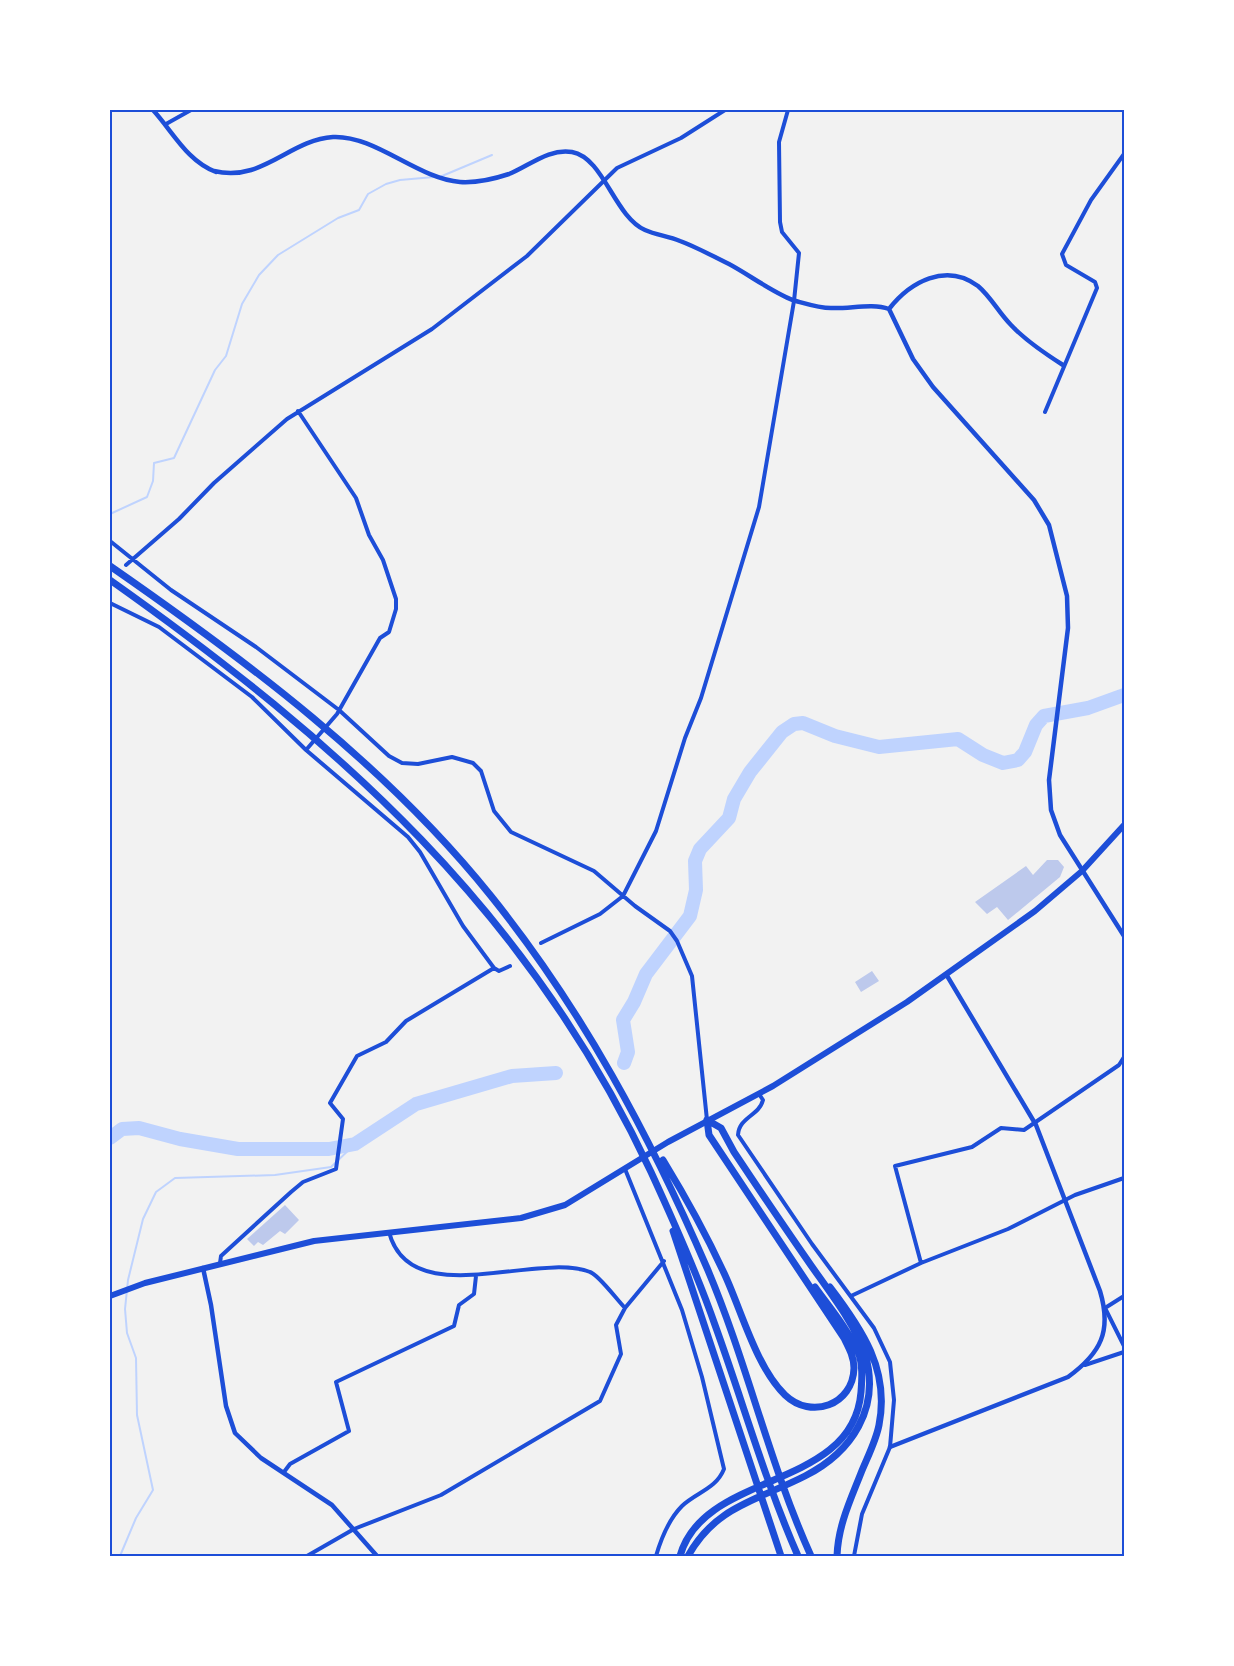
<svg xmlns="http://www.w3.org/2000/svg" width="1234" height="1666" font-family="'Titillium Web',sans-serif">
	<style>
		.lines { fill: none; stroke-linecap: round; stroke-linejoin: round }
		.stream { stroke: #bfd3fe; stroke-width: 2 }
		.river { stroke: #bfd3fe; stroke-width: 14 }
		.building { fill: #bdc9ec }
		.minor { stroke: #1d4ed8; stroke-width: 4 }
		.tertiary { stroke: #1d4ed8; stroke-width: 4.5 }
		.primary { stroke: #1d4ed8; stroke-width: 6 }
		.motorway { stroke: #1d4ed8; stroke-width: 7 }
		.neatline { fill: none; stroke: #1d4ed8; stroke-width: 2 }
	</style>
	<rect width="100%" height="100%" fill="#f2f2f2"/>
	<g class="lines">
		<path class="stream" d="M442,176L492,155
			M110,514L147,497L153,481L154,463L174,458L215,370L226,356L242,304L259,275L278,255L338,218L359,210L368,194L386,184L400,180L434,177
			M120,1556L136,1518L153,1490L137,1415L136,1358L127,1333L125,1309L128,1280L143,1219L156,1192L175,1178L275,1175L331,1167L355,1144"/>
		<path class="river" d="M624,1063L628,1052L623,1020L634,1002L646,974L690,916L696,890L695,861L700,849L729,818L734,799L750,772L782,732L794,724L803,723L835,736L879,747L958,739L983,755L1003,763L1018,760L1025,752L1036,725L1044,716L1088,708L1124,695
			M110,1138L122,1129L139,1128L180,1139L238,1149H329L355,1144L416,1104L512,1076L556,1073"/>
	</g>
	<path class="building" d="M1047,860H1058L1064,867L1060,877L1008,920L997,907L987,914L975,902L1026,866L1033,875Z
		M872,971L879,981L861,992L855,982Z
		M285,1205L299,1220L285,1234L280,1231L263,1245L258,1242L254,1246L247,1239Z"/>
	<g class="lines">
		<path class="minor" d="M166,124L191,110
			M298,411L356,498L369,535L383,560L396,599V609L389,632L380,638L337,714L306,750
			M1045,412L1097,288L1095,282L1066,265L1062,254L1091,200L1124,154
			M110,541L171,590L256,647L339,710L389,756L402,763L418,764L452,757L473,763L481,771L494,811L511,832L594,871L635,906L670,931L677,941L692,976L707,1120
			M126,565L179,519L214,483L287,419L432,329L527,256L617,168L681,138L725,110
			M110,603L159,627L252,697L306,750L408,837L420,852L463,926L494,968L499,971L510,966
			M541,943L600,914L623,896L656,831L685,738L701,698L759,507L794,301L799,253L782,232L780,222L779,142L788,110
			M759,1094L763,1100C759,1116 739,1117 738,1135L812,1244L874,1328L890,1362L894,1400L890,1447L862,1514L854,1556
			M625,1169L682,1310L702,1377L724,1469C716,1489 697,1492 682,1506C669,1519 661,1539 656,1556
			M389,1232C410,1313 537,1251 590,1272C599,1275 617,1300 625,1308
			M220,1263L221,1256L291,1192L303,1182L336,1169L343,1119L330,1103L357,1056L386,1042L406,1021L494,968
			M921,1263L895,1166L972,1147L1001,1128L1024,1130L1119,1065L1124,1057
			M851,1296L921,1263L1008,1229L1075,1195L1124,1178
			M1124,1296L1105,1308L1124,1346
			M1085,1365L1124,1352
			M284,1472L290,1464L349,1431L336,1382L454,1326L459,1305L474,1294L476,1276
			M307,1556L354,1529L441,1495L600,1401L621,1354L616,1325L625,1308L664,1261"/>
		<path class="tertiary" d="M153,110C173,132 187,161 216,172
			M214,171C262,183 289,140 333,137C375,135 418,179 460,182C476,183 494,179 509,174C529,166 549,148 572,152C604,158 614,216 645,230C656,235 668,236 680,241C696,247 713,256 729,264C748,274 778,296 796,301C807,304 820,308 831,308C850,309 872,303 889,309L913,359L933,387L1034,500L1049,525L1067,596L1068,628L1049,780L1051,810L1060,835L1124,936
			M889,309C910,282 946,262 978,286C991,297 999,313 1011,325C1026,341 1044,353 1063,365
			M203,1268L211,1305L226,1406L235,1433L261,1458L332,1505L377,1556
			M890,1447L1068,1377C1101,1353 1112,1331 1100,1291L1036,1125L946,974"/>
		<path class="primary" d="M110,1296L145,1283L314,1241L521,1218L565,1205L668,1142L773,1086L907,1002L1035,911L1082,871L1124,825"/>
		<path class="motorway" d="M110,566C247,661 386,765 491,896C582,1009 650,1136 707,1268C747,1362 769,1463 811,1556
			M110,580C340,743 529,911 651,1172C674,1222 697,1273 715,1325C743,1402 765,1481 798,1556
			M663,1160C685,1196 706,1234 724,1273C741,1309 756,1367 785,1395C811,1420 853,1405 854,1368C854,1357 849,1348 844,1338L709,1135L707,1120
			M673,1231L781,1556
			M830,1287C862,1329 890,1370 879,1425C876,1441 867,1458 861,1473C850,1501 838,1526 837,1556
			M680,1556C704,1470 853,1491 861,1392C862,1379 863,1364 858,1352C847,1328 830,1308 815,1287
			M688,1556C716,1506 756,1501 805,1476C852,1452 881,1408 865,1354C856,1325 825,1286 808,1261C783,1225 758,1188 734,1152L721,1128L707,1120"/>
	</g>
	<rect width="1234" height="1666" fill="none" stroke="#ffffff" stroke-width="222"/>
	<rect x="111" y="111" width="1012" height="1444" class="neatline"/>
</svg>
